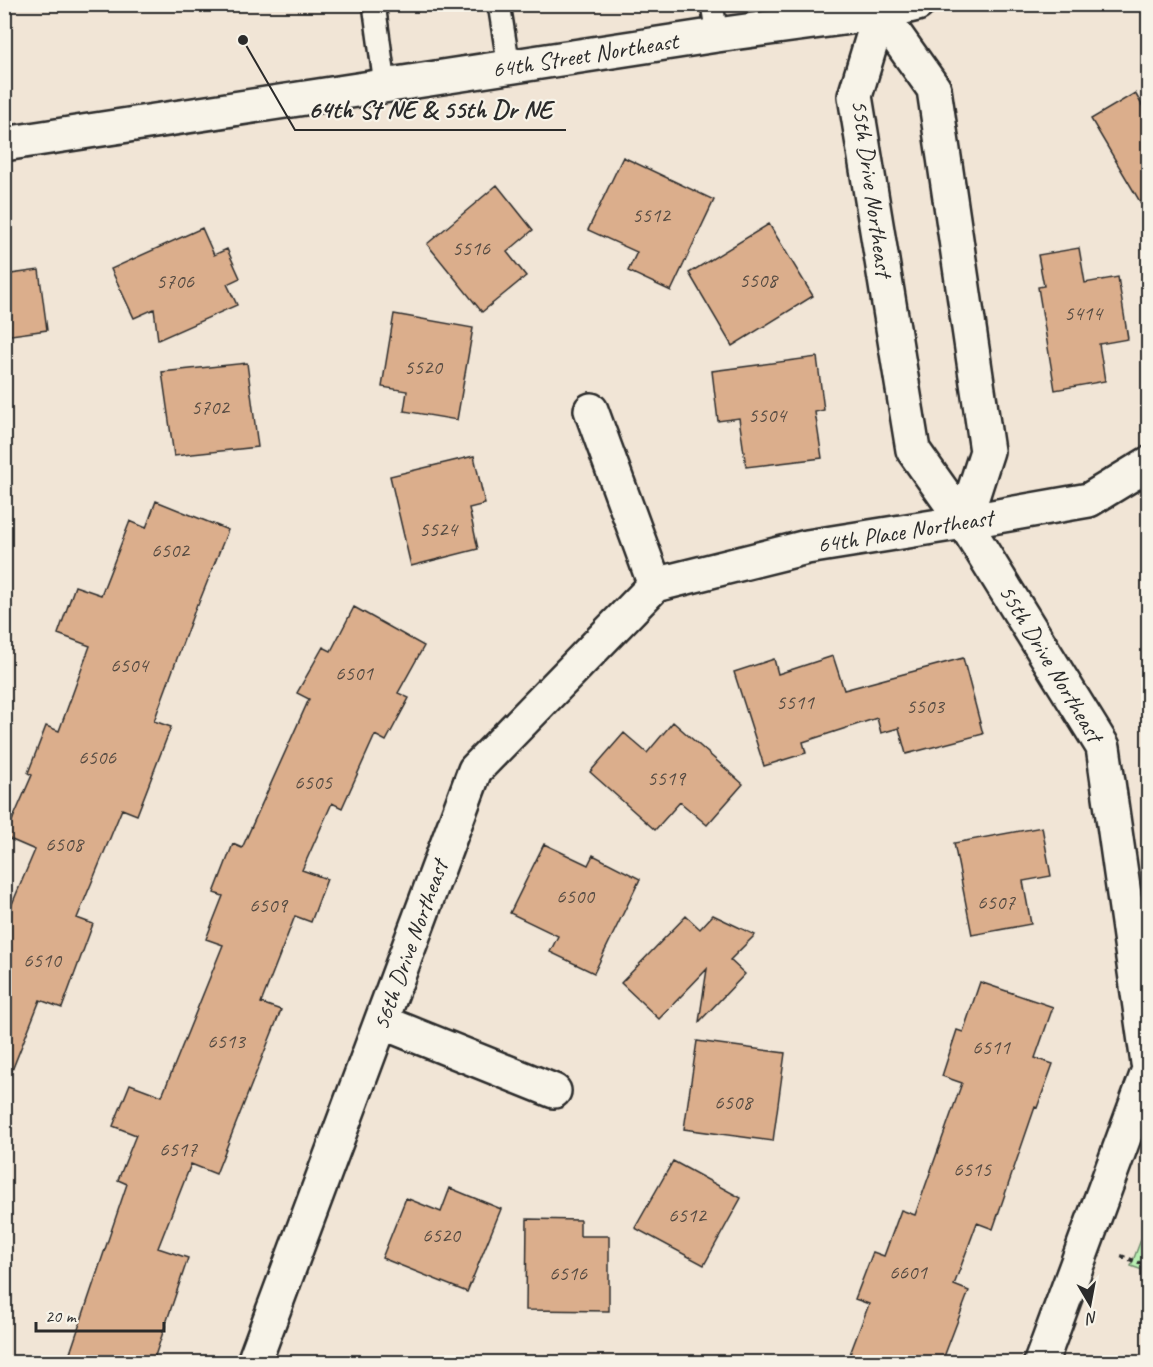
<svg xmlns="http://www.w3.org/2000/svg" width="1153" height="1367" font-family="Caveat,sans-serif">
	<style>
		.green { fill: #b8efb2; stroke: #728d6e; stroke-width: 1.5 }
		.building { fill: #dbae8c; stroke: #2b2b2b; stroke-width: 1.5 }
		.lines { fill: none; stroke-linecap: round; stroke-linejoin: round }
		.lane-casing { stroke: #2b2b2b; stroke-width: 26 }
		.street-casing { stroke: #2b2b2b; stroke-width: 38 }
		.secondary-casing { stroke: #2b2b2b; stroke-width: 38 }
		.path { stroke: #2b2b2b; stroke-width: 4; stroke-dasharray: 4.5 4.5; stroke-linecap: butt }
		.lane { stroke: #f7f3e8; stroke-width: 21 }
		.street { stroke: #f7f3e8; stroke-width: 33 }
		.secondary { stroke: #f7f3e8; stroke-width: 33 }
		.labels { text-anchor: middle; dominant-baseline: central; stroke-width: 4.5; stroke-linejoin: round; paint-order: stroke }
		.number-label { font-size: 21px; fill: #574c43 }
		.street-label { font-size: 24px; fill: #2b2b2b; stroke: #f7f3e8 }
		.leader { fill: none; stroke: #2b2b2b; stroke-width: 2 }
		.callout-dot { fill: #2b2b2b; stroke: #f7f3e8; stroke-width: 2 }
		.callout-label { font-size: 26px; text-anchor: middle; font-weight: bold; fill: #2b2b2b; stroke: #f7f3e8; stroke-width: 4.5; stroke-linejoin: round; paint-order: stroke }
	</style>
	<rect width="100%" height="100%" fill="#f1e5d6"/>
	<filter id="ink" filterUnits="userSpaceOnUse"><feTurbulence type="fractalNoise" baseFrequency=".0167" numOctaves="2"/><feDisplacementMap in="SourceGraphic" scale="12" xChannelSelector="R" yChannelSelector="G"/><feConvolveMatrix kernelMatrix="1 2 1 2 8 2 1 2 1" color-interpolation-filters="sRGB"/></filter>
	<g filter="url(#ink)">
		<path class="green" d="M1145,1229L1148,1231V1272L1131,1266Z"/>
		<path class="building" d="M1135,93L1149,117V217L1091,119Z
			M623,157L714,200L671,291L628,271L637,252L588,230Z
			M497,185L533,230L507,252L526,276L482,312L427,244Z
			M769,224L813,296L732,346L689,273Z
			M202,228L214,255L227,249L240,278L227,284L237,305L158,340L154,309L134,318L111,269Z
			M1079,248L1085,283L1118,277L1128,339L1099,344L1105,381L1055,390L1038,287L1044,286L1038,255Z
			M39,270L47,330L4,336V275Z
			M394,314L473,328L457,420L404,411L407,391L382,387Z
			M817,357L824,410L815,412L822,458L746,467L739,418L718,421L712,371Z
			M247,363L258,447L174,456L162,372Z
			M474,456L485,504L469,508L478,549L411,566L390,476Z
			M156,501L228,530L198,605L197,604L154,721L171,727L137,815L122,809L77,918L93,924L62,1008L40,1000L7,1083H4V923L35,850L5,837L32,775L28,773L46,726L59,731L90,646L58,634L75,586L101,595L130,521L146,528Z
			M354,607L424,646L398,693L409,698L386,741L375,735L342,808L332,803L302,870L327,879L311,922L295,916L261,1003L281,1010L216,1174L191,1164L158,1248L188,1258L153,1362H67L127,1184L118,1180L136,1135L113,1126L130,1084L162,1096L223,945L206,939L223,896L214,893L233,844L242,848L309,699L297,693L323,647L331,651Z
			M833,656L844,690L963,658L983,734L906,754L899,728L881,733L877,718L803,742L806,753L764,766L734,672L774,659L778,674Z
			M673,722L743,784L707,825L680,802L655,830L590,772L624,733L647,753Z
			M1042,827L1051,876L1023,881L1031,924L972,935L954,843Z
			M544,844L588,865L593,855L640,879L594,973L550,952L558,936L510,913Z
			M713,915L755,935L730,960L745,974L699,1022L707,969L659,1019L621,983L686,916L700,929Z
			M980,982L1053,1007L1035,1058L1053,1064L1037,1108L1035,1107L993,1229L977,1223L954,1285L969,1291L942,1362H847L869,1304L855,1299L873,1252L884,1256L901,1210L915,1215L962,1083L942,1076L957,1030L963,1032Z
			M697,1041L785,1053L773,1141L684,1129Z
			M673,1161L741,1198L704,1265L635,1228Z
			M450,1188L501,1209L467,1292L382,1258L406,1198L441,1212Z
			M527,1219L580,1220V1236H609V1311L526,1310Z"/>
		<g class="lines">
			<defs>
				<path id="lane" d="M374,4L385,85
					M499,4L509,67
					M712,4L717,35"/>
				<path id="street" d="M880,13L855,96L913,450L964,522L1103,747L1148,1063
					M880,13L934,89L987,451L964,522
					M591,410L655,585
					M655,585L807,547L964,522L1089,500L1148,464
					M382,1022L554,1091
					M254,1362L475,770L655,585
					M1041,1362L1148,1072"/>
				<path id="secondary" d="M4,144L717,35L880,13L917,4"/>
			</defs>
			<use href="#lane" class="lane-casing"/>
			<use href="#street" class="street-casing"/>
			<use href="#secondary" class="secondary-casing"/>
			<path class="path" d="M1121,1256L1148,1266"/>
			<use href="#lane" class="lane"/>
			<use href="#street" class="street"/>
			<use href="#secondary" class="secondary"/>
		</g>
	</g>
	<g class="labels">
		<g class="number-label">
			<text x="651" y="215">5512</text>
			<text x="471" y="248">5516</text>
			<text x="758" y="280">5508</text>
			<text x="175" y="281">5706</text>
			<text x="1083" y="313">5414</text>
			<text x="423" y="367">5520</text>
			<text x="210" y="407">5702</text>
			<text x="767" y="415">5504</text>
			<text x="438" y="529">5524</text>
			<text x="170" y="550">6502</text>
			<text x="129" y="665">6504</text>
			<text x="354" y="673">6501</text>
			<text x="795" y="702">5511</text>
			<text x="925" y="706">5503</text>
			<text x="97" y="757">6506</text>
			<text x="666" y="778">5519</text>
			<text x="313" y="782">6505</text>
			<text x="64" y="844">6508</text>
			<text x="575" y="896">6500</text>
			<text x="996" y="902">6507</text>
			<text x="268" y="905">6509</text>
			<text x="42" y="960">6510</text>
			<text x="226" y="1041">6513</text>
			<text x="991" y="1047">6511</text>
			<text x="733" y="1102">6508</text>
			<text x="178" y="1149">6517</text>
			<text x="972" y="1169">6515</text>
			<text x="687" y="1215">6512</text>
			<text x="441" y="1235">6520</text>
			<text x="908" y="1272">6601</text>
			<text x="568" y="1273">6516</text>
		</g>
		<g class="street-label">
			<text transform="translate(585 55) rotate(-9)">64th Street Northeast</text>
			<text transform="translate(872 188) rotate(82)">55th Drive Northeast</text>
			<text transform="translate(905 531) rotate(-9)">64th Place Northeast</text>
			<text transform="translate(1051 663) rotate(59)">55th Drive Northeast</text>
			<text transform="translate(410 945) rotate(-70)">56th Drive Northeast</text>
		</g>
	</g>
	<path class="leader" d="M243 40L295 130H566"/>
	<circle class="callout-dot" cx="243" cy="40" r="6"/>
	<g class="callout-label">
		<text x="430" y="118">64th St NE &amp; 55th Dr NE</text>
	</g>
	<rect width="1153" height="1367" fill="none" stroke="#f7f3e8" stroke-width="24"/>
	<rect x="12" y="12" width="1129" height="1343" fill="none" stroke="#2b2b2b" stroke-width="2" filter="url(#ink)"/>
	<g transform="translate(1090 1304) rotate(170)" stroke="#f7f3e8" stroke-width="4.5" paint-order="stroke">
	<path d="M0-4.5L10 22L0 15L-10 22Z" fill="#2b2b2b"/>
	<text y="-9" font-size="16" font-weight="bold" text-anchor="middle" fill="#2b2b2b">N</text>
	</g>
	<path d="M36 1322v9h128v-9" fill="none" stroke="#2b2b2b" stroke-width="3"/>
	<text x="45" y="1322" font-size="18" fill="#2b2b2b" stroke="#f7f3e8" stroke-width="4.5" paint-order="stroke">20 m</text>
</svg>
